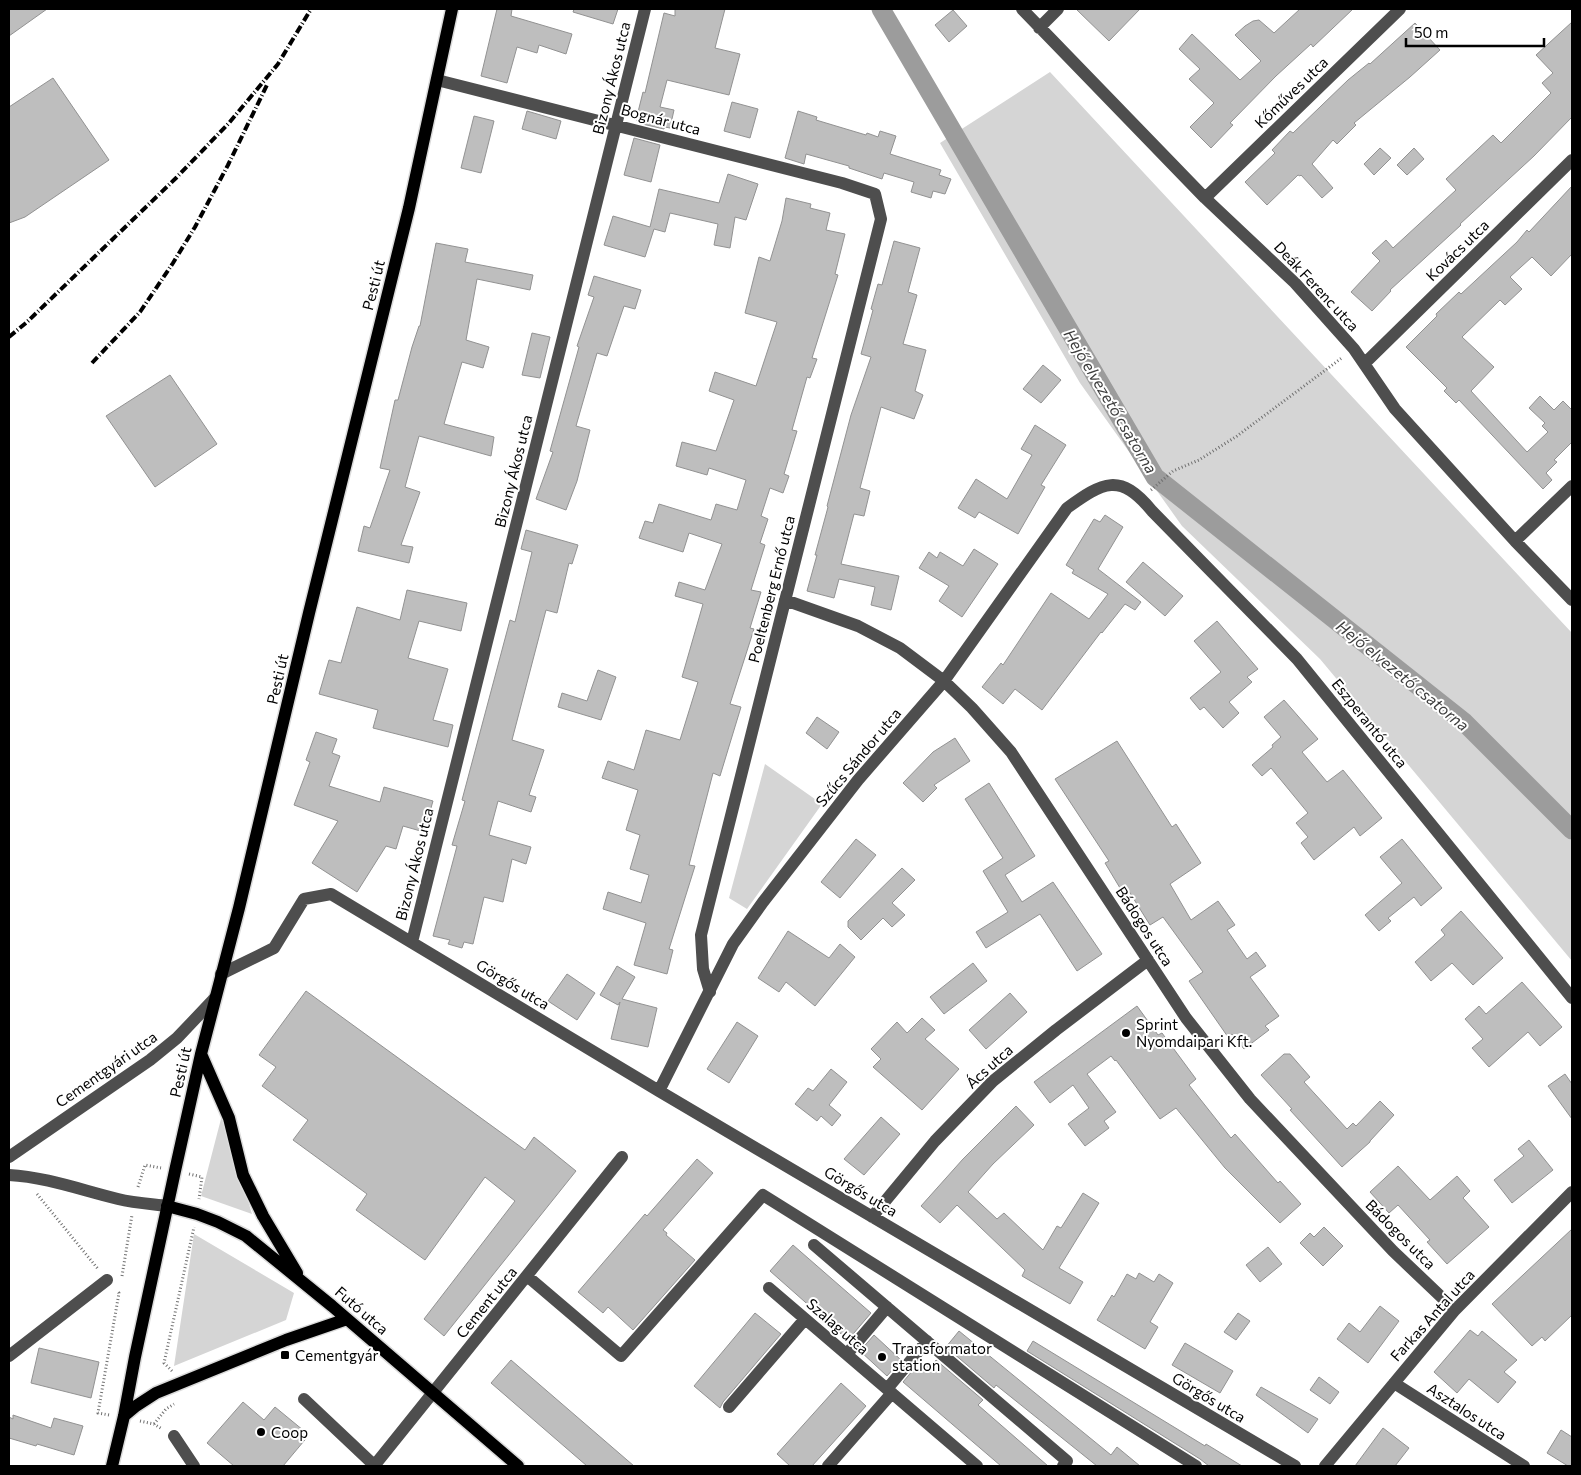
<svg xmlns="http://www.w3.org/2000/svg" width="1581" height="1475" font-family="Commissioner,sans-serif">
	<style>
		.green { fill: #d5d5d5 }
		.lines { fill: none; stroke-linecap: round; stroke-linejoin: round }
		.canal { stroke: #9c9c9c; stroke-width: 19 }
		.building { fill: #bebebe; stroke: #929292 }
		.major-casing { stroke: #dbdbdb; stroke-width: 15 }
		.path { stroke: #707070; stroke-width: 3; stroke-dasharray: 1 2.5; stroke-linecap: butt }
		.minor { stroke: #4e4e4e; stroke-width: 12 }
		.major { stroke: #000; stroke-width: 12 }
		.rail { stroke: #000; stroke-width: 4; stroke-dasharray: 8 2.5 1 2.5; stroke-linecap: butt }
		.poi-dot { fill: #000; stroke: #fff; stroke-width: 2 }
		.labels { text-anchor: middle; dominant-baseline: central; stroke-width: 4; stroke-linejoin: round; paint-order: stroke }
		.street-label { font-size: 15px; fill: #000; stroke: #fff }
		.poi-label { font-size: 15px; fill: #000; stroke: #fff; text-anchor: start }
		.water-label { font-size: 16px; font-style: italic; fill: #3d3d3d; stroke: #fff }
	</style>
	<rect width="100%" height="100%" fill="#fff"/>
	<path class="green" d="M1050,72L1572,633V961L1320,659L1182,526L1080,383L940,143Z
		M765,764L822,804L747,909L729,898Z
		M222,1115L252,1214L201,1196Z
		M194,1234L294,1293L286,1320L174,1366Z"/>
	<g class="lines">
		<path class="canal" d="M881,9L1155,477L1464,722L1572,830"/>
	</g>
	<path class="building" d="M9,9H47L9,36Z
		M497,9H512L511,16L572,34L566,54L539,45L537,53L517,47L507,83L481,76Z
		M574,9H618L613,24L573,12Z
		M675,9H725L715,48L740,54L729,95L667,80L660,107L674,110L670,128L665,127L664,129L638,123V121L636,120L643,92L645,93L664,13L675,16Z
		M1076,9H1140L1109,41Z
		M1300,9H1353L1313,47L1311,44L1276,76L1230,123L1233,125L1211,148L1190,127L1214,103L1189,79L1200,69L1179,49L1192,34L1240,80L1261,61L1235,35L1245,26L1253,21L1259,20L1274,33Z
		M953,10L967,26L949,42L935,25Z
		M1572,22V117L1534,156L1460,224L1461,225L1390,290L1391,291L1372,311L1351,292L1380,261L1372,253L1386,240L1393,248L1456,190L1446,179L1493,135L1501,143L1551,93L1542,83L1553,73L1536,55Z
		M1415,23L1440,50L1410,77L1354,123L1356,125L1337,144L1333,140L1312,164L1333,188L1322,198L1301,175L1300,176L1298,175L1267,205L1245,182L1275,153L1272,150L1290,131L1293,133L1348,80L1369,63L1370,64Z
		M53,78L109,160L25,217L9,223V107Z
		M732,102L758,109L750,138L724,131Z
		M527,111L561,121L556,139L522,129Z
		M798,111L817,117L816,120L866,135L867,133L878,137L880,131L896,136L890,154L941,170L939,175L951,179L945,194L933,191L931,198L911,192L914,182L884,173L882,179L849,168V166L806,154L804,164L785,158Z
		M474,116L494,121L481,173L461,168Z
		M634,138L660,145L651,182L624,175Z
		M1380,148L1391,158L1374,175L1364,164Z
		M1414,148L1424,159L1407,175L1397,165Z
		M728,174L758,184L746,220L735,217L730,248L714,245L718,224L670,213L665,232L654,229L645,257L604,245L613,216L650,227L659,189L719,203Z
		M1572,186V254L1551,276L1532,257L1510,277L1522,289L1505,305L1500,300L1462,337L1494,367L1471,391L1527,452L1548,432L1542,426L1545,423L1529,408L1540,396L1554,410L1563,401L1572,410V442L1554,460L1557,462L1546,473L1552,480L1543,489L1459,400L1456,403L1444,391L1447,388L1406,347L1437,316L1436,314L1459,292L1461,294L1517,242L1527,230L1529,232Z
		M786,198L811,204L810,208L830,213L826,230L845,234L835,274L838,275L812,358L817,359L810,378L807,377L792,430L797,431L784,474L789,476L783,493L770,488L761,516L768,519L760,543L765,545L751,590L761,592L750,628L754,629L730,704L741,707L720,776L713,773L689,865L695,866L669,949L673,950L667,974L634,965L646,923L603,909L608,892L641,903L649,875L630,869L640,835L626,830L638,790L602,778L608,761L634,770L646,730L680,740L698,682L682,677L703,604L675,596L679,582L705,590L722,544L689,533L683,552L639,538L645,521L653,523L659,504L711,520L716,504L737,510L746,480L709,468L707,475L676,466L682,442L716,451L734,400L709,391L715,372L756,386L777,322L745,313L759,257L770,261L782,221Z
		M894,241L920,248L908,292L917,295L903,344L926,350L915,391L923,395L914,419L881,407L860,488L870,491L864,516L854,514L841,564L899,576L891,610L871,605L875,587L839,579L834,598L807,591L817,555H815L828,507L827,506L851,415L871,357L861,354L873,310L871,309L878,284L882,285Z
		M436,243L468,249L465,262L533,275L530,290L477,279L466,340L489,347L483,368L462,362L444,424L494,437L491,456L419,436L405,487L420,492L401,545L413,547L409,563L358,551L364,526L370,528L390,470L380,468L395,400H398L412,347L419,326H420Z
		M594,276L641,290L635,309L624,306L607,356L597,353L576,426L590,430L577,481L566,510L536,499L553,452L550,451L579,347L577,346L594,297L588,295Z
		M532,333L550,337L540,378L522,375Z
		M1043,365L1061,380L1041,403L1023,389Z
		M170,375L217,444L155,487L106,416Z
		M1035,425L1066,445L1041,485L1045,487L1018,534L979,512L975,518L958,508L976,479L1007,499L1032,455L1021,449Z
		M1105,515L1123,527L1098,569L1141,602L1135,610L1125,604L1102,633L1101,632L1042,710L1015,689L1003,704L982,687L1001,663L1003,665L1051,593L1089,619L1108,594L1072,573L1074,570L1066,565L1094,519L1100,522Z
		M526,530L578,545L572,564L569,563L557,613L546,610L512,740L544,750L529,795L536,797L531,812L498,801L489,835L531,847L526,864L512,859L503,902L484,897L473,944L464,942L462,948L448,944L450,940L433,936L457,846L452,845L465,801L462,800L510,620L515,622L532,552L521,549Z
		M974,549L998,564L962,617L939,601L949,586L919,568L929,552L937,558L940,552L963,566Z
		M1143,562L1183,596L1165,616L1126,582Z
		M407,590L467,603L461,631L419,621L408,658L448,669L433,720L453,725L448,747L373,728L378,710L319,694L329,660L341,663L357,607L400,620Z
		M1217,621L1258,669L1247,677L1252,682L1229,702L1239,713L1223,728L1204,707L1200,710L1190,698L1221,672L1194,641Z
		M598,670L616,677L601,720L558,707L562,693L587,701Z
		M1284,700L1318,739L1302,752L1327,782L1343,770L1382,818L1360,836L1354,827L1314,860L1301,843L1308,837L1296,823L1308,813L1271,768L1262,776L1252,765L1273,747L1272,745L1281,737L1264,717Z
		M817,717L839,732L827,749L806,733Z
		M316,732L337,739L332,753L340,756L329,786L380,802L384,787L433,801L424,832L403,826L396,849L386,846L357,892L312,863L338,821L294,805L310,762L306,760Z
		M955,738L970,761L934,785L937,788L923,802L903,783L933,752Z
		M1117,741L1172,827L1176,824L1201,863L1170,884L1191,920L1218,901L1235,925L1227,930L1247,959L1256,952L1266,966L1250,977L1279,1016L1265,1026L1269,1030L1244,1049L1232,1034L1228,1037L1189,981L1203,972L1163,917L1150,925L1125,885L1120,888L1105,863L1109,861L1055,779Z
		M989,783L1035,856L1005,875L1022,902L1053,882L1102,954L1077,971L1040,914L986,948L976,932L1008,912L983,871L1003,858L965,799Z
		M856,839L876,855L840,898L821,882Z
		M1402,839L1442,888L1421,906L1414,897L1388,918L1391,921L1379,931L1365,915L1402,883L1380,857Z
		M902,868L915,880L892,903L905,915L892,927L883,918L861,940L848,927V921Z
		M1461,911L1503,958L1473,985L1452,963L1431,981L1415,962L1445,935L1441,930Z
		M788,931L829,958L840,944L855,957L815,1006L786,982L779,992L758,978Z
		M973,963L987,981L944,1014L930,997Z
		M617,966L635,977L622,999L657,1008L648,1047L611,1039L620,1002L618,1005L600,995Z
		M567,974L595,993L577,1020L548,1001Z
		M1522,982L1562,1027L1540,1046L1528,1032L1489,1067L1472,1048L1483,1039L1465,1019L1479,1006L1486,1014Z
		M306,991L525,1150L534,1137L576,1171L444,1336L424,1319L515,1201L485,1177L425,1260L356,1210L367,1194L293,1140L308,1120L262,1086L276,1067L259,1055Z
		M1010,993L1027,1012L986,1049L969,1030Z
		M1137,1006L1158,1035L1162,1033L1196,1079L1189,1085L1231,1138L1235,1134L1278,1183L1280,1181L1301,1204L1280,1223L1225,1168L1176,1108L1160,1119L1116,1060L1115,1061L1111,1056L1087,1074L1116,1112L1104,1121L1109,1128L1085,1146L1068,1124L1089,1108L1073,1085L1050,1103L1034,1082Z
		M922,1018L935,1030L925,1039L959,1069L922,1110L873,1067L881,1059L871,1049L897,1022L907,1033Z
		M737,1022L758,1036L729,1083L707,1069Z
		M1284,1054H1290L1310,1077L1304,1082L1347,1129L1353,1123L1356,1126L1380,1101L1394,1115L1370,1141V1142L1342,1167L1290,1110L1292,1109L1261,1075Z
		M831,1069L847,1082L829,1105L841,1115L832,1126L821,1116L817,1121L795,1104L808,1088L813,1091Z
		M1565,1074L1572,1084V1119L1548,1086Z
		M1016,1106L1034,1125L993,1164L968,1192L997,1219L1004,1213L1043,1250L1057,1226L1061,1228L1083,1193L1099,1203L1059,1268L1083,1282L1070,1304L1022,1276L1025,1270L957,1205L940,1223L921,1206L963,1159Z
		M881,1117L900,1134L864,1175L844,1159Z
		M1529,1140L1553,1170L1512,1203L1494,1180L1524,1156L1518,1149Z
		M697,1159L713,1173L663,1230L667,1233L666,1235L695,1260L633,1330L608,1307L603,1313L578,1292L645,1214L647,1216Z
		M1398,1166L1430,1200L1457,1176L1470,1191L1463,1198L1489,1227L1447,1264L1427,1242L1430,1240L1398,1205L1389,1213L1370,1192Z
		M1324,1227L1343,1246L1323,1266L1300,1243L1310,1233L1314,1237Z
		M1572,1229V1315L1545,1341L1542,1337L1532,1346L1492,1304Z
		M793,1245L871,1313L848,1340L770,1271Z
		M1268,1247L1282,1264L1260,1282L1246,1265Z
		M1139,1273L1154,1282L1159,1274L1173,1283L1150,1322L1158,1327L1145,1349L1097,1320L1112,1295L1114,1297L1127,1274L1136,1279Z
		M1380,1306L1399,1321L1368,1363L1337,1339L1349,1323L1360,1332Z
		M755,1313L781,1334L723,1402L720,1408L694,1386Z
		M1238,1313L1250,1321L1236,1340L1224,1332Z
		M1470,1330L1478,1336L1482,1331L1517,1360L1504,1372L1516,1382L1498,1403L1469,1379L1457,1393L1434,1372Z
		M959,1331L1111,1455L1117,1447L1140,1466H1097L996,1385L994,1388L946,1347Z
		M874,1335L901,1360L887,1376L860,1351Z
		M1033,1341L1205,1446L1206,1444L1242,1466H1209L1200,1459L1027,1351Z
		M1185,1343L1233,1371L1220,1393L1172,1365Z
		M39,1348L99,1362L91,1398L31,1383Z
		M511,1360L634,1466H587L491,1383Z
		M936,1360L983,1400L978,1405L1048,1466H1001L903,1382L913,1370L915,1372L928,1362L932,1365Z
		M1319,1377L1339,1392L1330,1404L1310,1390Z
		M841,1383L866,1406L812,1466H790L777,1454Z
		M1261,1387L1318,1419L1308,1433L1256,1395Z
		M243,1402L264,1420L275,1407L309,1435L283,1466H234L207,1443Z
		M13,1415L51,1428L54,1418L83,1426L74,1455L37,1444L36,1446L9,1438V1417L13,1419Z
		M1383,1428L1409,1448L1395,1466H1355Z
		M1561,1430L1572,1437V1466H1568L1547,1453Z"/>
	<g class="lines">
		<defs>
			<path id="major" d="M201,1054L229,1118L243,1175L263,1216L297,1273
				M167,1206L197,1214L218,1222L246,1236L332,1306L518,1466
				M124,1416L136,1406L156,1393L286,1340L347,1319
				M112,1466L124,1416L135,1357L175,1171L201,1054L239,908L309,613L409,208L452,9"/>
		</defs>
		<use href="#major" class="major-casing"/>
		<path class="path" d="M1151,490L1173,471L1199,460L1237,436L1343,357
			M189,1174L202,1177L199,1199
			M138,1187L145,1165L161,1168
			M37,1194L98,1269
			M122,1276L132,1215
			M172,1371L164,1363L194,1227
			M109,1415L98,1413L119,1293L117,1291
			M140,1421L154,1424L162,1429
			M154,1424L166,1409L174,1404"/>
		<path class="minor" d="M1022,9L1205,198L1295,283L1354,349L1395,409L1515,541L1572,600
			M1039,28L1058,9
			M437,80L842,183L875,194L881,219L701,935L703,969L710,992
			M1205,198L1400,9
			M1364,364L1572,160
			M1515,541L1572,486
			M785,600L858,626L900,648L944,681L972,708L1011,752L1186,1018L1250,1099L1393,1251L1455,1310
			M412,942L645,9
			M221,974L274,948L304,899L331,894L659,1091L1295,1466
			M659,1091L733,944L763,902L858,780L944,681L1067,508C1103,482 1120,472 1152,511L1297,659L1572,998
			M9,1157L150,1060L177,1038L215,998
			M9,1175C46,1177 81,1190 118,1199C134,1203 151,1204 167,1206
			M872,1217L935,1141L993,1081L1056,1030L1148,960
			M814,1245L1067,1461L1063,1466
			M527,1276L621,1356L763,1195L1196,1466
			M769,1288L977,1466
			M847,1354L887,1307
			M9,1356L107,1280
			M1394,1383L1524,1466
			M887,1389L927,1341
			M304,1399L375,1466
			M729,1407L805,1319
			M174,1436L194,1466
			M374,1466L622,1157
			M828,1466L892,1393
			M1325,1466L1455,1310L1572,1192"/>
		<use href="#major" class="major"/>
		<path class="rail" d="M9,337L27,322L176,178L229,123L278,64L311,9
			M92,363L140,312L173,263L195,227L228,165L267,85"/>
	</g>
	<g class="poi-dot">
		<circle cx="1126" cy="1033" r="5"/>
		<rect x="280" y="1350" width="10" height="10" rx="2.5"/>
		<circle cx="882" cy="1357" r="5"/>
		<circle cx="261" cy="1432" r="5"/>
	</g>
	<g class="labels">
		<g class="street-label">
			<text transform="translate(611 78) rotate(-76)">Bizony Ákos utca</text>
			<text transform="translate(1291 92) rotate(-44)">Kőműves utca</text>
			<text transform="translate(661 119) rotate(15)">Bognár utca</text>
			<text transform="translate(1457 250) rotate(-44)">Kovács utca</text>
			<text transform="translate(373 285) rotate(-76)">Pesti út</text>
			<text transform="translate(1317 286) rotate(47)">Deák Ferenc utca</text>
			<text transform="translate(513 471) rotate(-76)">Bizony Ákos utca</text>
			<text transform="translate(771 589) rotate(-76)">Poeltenberg Ernő utca</text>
			<text transform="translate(277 679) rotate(-77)">Pesti út</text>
			<text transform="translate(1370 723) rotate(51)">Eszperantó utca</text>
			<text transform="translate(858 757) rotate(-50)">Szűcs Sándor utca</text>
			<text transform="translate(414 864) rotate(-76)">Bizony Ákos utca</text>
			<text transform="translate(1145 926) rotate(57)">Bádogos utca</text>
			<text transform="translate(513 984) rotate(31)">Görgős utca</text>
			<text transform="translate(989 1066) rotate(-42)">Ács utca</text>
			<text transform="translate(106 1069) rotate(-35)">Cementgyári utca</text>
			<text transform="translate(180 1072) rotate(-77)">Pesti út</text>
			<text transform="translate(861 1191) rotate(31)">Görgős utca</text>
			<text transform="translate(1401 1234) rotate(45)">Bádogos utca</text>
			<text transform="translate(486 1302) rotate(-51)">Cement utca</text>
			<text transform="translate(362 1310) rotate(41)">Futó utca</text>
			<text transform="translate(1432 1315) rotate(-48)">Farkas Antal utca</text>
			<text transform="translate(838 1326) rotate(41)">Szalag utca</text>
			<text transform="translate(1209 1397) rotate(31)">Görgős utca</text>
			<text transform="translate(1467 1411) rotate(33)">Asztalos utca</text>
		</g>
		<g class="poi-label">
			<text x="1136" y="1024">Sprint<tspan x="1136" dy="17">Nyomdaipari Kft.</tspan></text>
			<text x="892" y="1348">Transformator<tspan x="892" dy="17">station</tspan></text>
			<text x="295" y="1355">Cementgyár</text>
			<text x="271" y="1432">Coop</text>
		</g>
		<g class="water-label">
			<text transform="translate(1111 401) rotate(59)">Hejő elvezető csatorna</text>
			<text transform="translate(1403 675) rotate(39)">Hejő elvezető csatorna</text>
		</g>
	</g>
	<rect width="1581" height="1475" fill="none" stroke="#000000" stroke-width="20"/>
	<path d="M1406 38v8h138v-8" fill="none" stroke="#000000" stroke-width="2.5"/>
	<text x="1414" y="38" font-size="15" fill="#000000" stroke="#ffffff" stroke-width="4" paint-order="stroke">50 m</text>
</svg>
